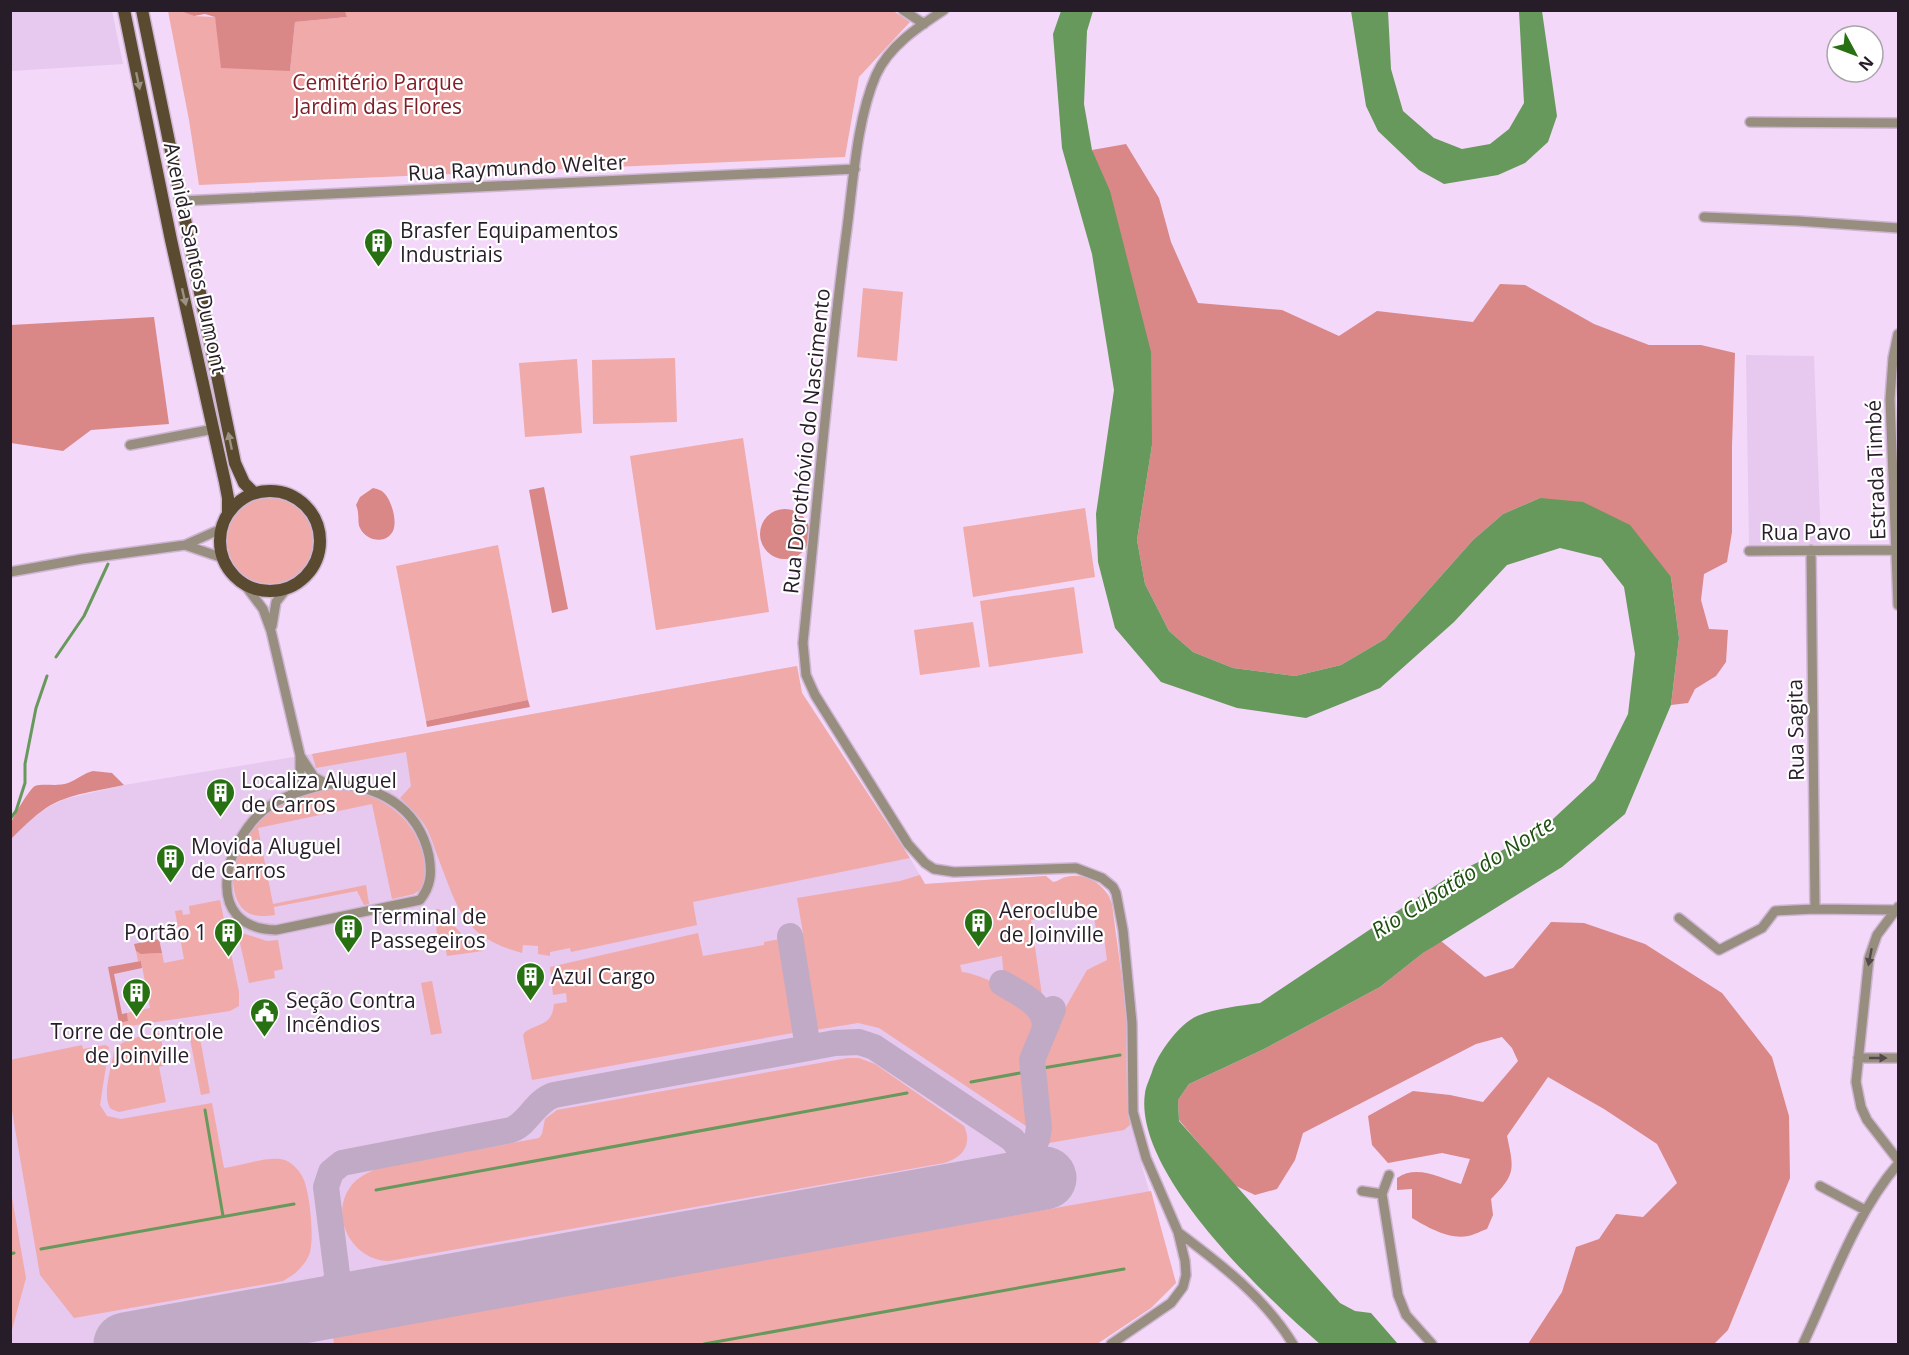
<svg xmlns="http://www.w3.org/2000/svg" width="1909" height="1355" font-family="'Open Sans',sans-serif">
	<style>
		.built { fill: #e7c8ee }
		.green { fill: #f0aaa9 }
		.forest { fill: #d98787 }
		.water { fill: #67985c }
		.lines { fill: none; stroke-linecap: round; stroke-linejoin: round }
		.stream { stroke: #67985c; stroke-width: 3 }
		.taxiway { stroke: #c1aac6; stroke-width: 26 }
		.runway { stroke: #c1aac6; stroke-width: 63 }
		.minor-casing { stroke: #ceb6d3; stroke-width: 12 }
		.major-casing { stroke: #ceb6d3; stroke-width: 15 }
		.minor { stroke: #978e80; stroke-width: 9 }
		.major { stroke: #594a30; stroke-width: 12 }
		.oneway { fill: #9b9283 }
		.oneway2 { fill: #534a4b }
		.labels { text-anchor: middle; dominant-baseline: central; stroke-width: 4.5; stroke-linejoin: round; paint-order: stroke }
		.park-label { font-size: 21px; fill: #801f29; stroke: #fff }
		.street-label { font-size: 21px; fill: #261d28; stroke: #fff }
		.poi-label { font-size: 21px; fill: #261d28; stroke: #fff; text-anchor: start }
		.water-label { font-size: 22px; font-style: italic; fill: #1e4f11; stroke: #fff }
	</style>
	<rect width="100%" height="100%" fill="#f3d8f9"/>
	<path class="built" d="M11,10L112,11L123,64L11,71Z
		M1746,355L1814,356L1821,544L1749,545Z
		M797,666L802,693L910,858L925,884L1046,876L1053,882L1060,881L1064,877L1075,876L1097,882L1110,896L1126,1009L1127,1103L1130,1125L1176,1283L1151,1308L1097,1344H11V839L29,821L48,807L65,799L124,785L312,754Z"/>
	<path class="green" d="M892,10L910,22L859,77L845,157L199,185L189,120L168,11H180L194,16L215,17L219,39L290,71L295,22L347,17L345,11Z
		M863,288L903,292L897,361L857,357Z
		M675,358L677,422L593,424L592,360Z
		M577,359L582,433L525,437L519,363Z
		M743,438L769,612L656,630L630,456Z
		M227 541a43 43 0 1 1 86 0a43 43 0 1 1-86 0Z
		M1085,508L1095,577L973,597L963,527Z
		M498,545L528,700L426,721L396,566Z
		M1074,587L1083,653L989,667L980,601Z
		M973,622L980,667L920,675L914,630Z
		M797,666L802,693L910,858L693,902L697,925L571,952L570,948L550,952V956L538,954V946L523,945L522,953C461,936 458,908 437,855C434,847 431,837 427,829C420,817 410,807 400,798L411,786L406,752L316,768L312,754Z
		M332,789C373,789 413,813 423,855C425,866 426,877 423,888L414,894L392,899L372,804L258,828L273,904L366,885L369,904L364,905L357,891L274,907L275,915C247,920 235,908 233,881C233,875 232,868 234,863C240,844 253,826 268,814C286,798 310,793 332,789Z
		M920,875L925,884L1046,876L1053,882C1059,881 1061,878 1066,877C1086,871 1107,886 1112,904L1126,1009L1127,1103L1130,1125L1124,1130L1049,1143L1039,1068L1040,1052L1087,970L1107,960L1104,937L1098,938L1092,908L1031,920L1043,1002L1004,980L1002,956L960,965L962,972C982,974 1042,1002 1038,1025C1036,1039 1026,1049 1025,1065C1025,1085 1036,1112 1032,1130L879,1028L858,1023L815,1030L811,1028L795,935L803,933L797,898L900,881Z
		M220,900L239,992V1006L230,1011L123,1027L119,1023L128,1021L127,1013L150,1008L141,961H138L136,951L145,954L162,953L164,963L184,959L175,911L182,910L183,915L190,914L189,906Z
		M436,909H439L466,939L483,951L447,956L443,935L437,936L435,911Z
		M242,933L267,941L278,940L283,969L274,971L275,978L249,983L240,943Z
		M698,933L703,956L764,945V942L785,938L799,1029L798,1032L532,1080L523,1035L525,1032C540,1022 552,1026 554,1004L567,1002L566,993L553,995L550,967Z
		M432,981L442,1033L431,1035L421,983Z
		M198,1027L210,1093L201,1095L188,1029Z
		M160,1033L166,1065L159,1067L166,1102L119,1112L111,1109C101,1097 112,1066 114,1051C123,1037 145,1036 160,1033Z
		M82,1045L83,1049L105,1045L109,1047L100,1105L107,1116L121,1119L212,1103L224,1168C240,1166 273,1154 287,1161C294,1165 300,1171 303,1178C310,1192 315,1241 309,1255C304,1267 294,1275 283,1281L74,1318L40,1275L11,1105L10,1060Z
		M848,1058H859L875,1064L964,1126C973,1145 962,1158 944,1163L389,1261C353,1261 328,1217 351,1186C358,1177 367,1173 378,1168L539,1138L542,1134L545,1119L557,1110Z
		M1151,1191L1176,1283L1151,1308L1097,1344H334L333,1337Z
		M11,1192L26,1278L12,1330H11Z"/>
	<path class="forest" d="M345,11L347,17L295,22L290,71L221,68L215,17L205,14L194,16L180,11Z
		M1126,144L1159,198L1171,242L1198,303L1282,310L1339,336L1377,311L1473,322L1500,284L1525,285L1594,324L1649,345H1701L1735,353L1732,446V532L1727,562L1704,574L1701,600L1709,629L1728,630L1726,662L1716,676L1695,689L1688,703L1671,705L1679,638L1671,577L1540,498L1503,514L1473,540L1385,639L1341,665L1295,676L1233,668L1193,652L1169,631L1145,584L1137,540L1152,445L1092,150Z
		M154,317L169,424L91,430L63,451L11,443V325Z
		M544,487L568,609L552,613L529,490Z
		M373,488C377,489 382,490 385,494C392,502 399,525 391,534C382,545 365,539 360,528C357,522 360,514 356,505L360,497Z
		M760 534a25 25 0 1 1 50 0a25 25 0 1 1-50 0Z
		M528,700L530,707L427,727L426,721Z
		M93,771L112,773L124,785C99,791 69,793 46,808C33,817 22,828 11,839C11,835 9,829 10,825C12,819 29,789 35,786C44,783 57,787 68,783C76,780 84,773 93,771Z
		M1551,922L1584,923L1645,944L1722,993L1772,1057L1789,1116L1790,1178L1728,1330L1714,1344H1528L1562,1292L1576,1247L1599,1239L1616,1214L1643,1217L1677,1183L1657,1144L1604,1109L1548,1077L1507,1136C1514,1169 1516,1174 1491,1199L1493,1215L1487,1229C1481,1231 1474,1235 1468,1236C1450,1240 1427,1227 1412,1218V1189L1397,1190V1178C1417,1164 1440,1178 1461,1184L1470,1159L1442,1153L1388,1163L1372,1145L1368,1116L1413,1091L1450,1095L1483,1102L1518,1061L1512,1048L1502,1037L1476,1044L1303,1133L1295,1160L1277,1189L1255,1195L1234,1185L1179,1120L1178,1100L1189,1084L1264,1049L1380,987L1423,953L1441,941L1485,977L1513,968Z
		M159,939L162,953L141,954L136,951L134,944Z
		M141,961L142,968L114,974L122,1014L127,1013L128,1021L119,1023L108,967Z"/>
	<path class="water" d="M1061,11H1093L1087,31L1084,104L1092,150L1110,191L1151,352L1152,445L1137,540L1145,584L1169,631L1193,652L1233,668L1295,676L1341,665L1385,639L1473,540L1503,514L1540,498L1583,502L1630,525L1671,577L1679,638L1671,705L1625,814L1562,867L1423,953L1380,987L1264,1049L1189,1084L1178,1100L1179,1121L1340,1303L1355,1311L1371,1313L1398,1344H1320C1265,1296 1133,1173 1145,1093C1146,1086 1150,1078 1152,1072C1158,1053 1179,1024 1197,1016C1217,1008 1239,1006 1260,1003L1450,876L1539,832L1595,780L1628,714L1635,654L1624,587L1601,558L1560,548L1507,565L1454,622L1380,688L1306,718L1237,708L1161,682L1115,628L1098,562L1096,514L1114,390L1092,254L1062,148L1053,34Z
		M1351,11H1388L1391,69L1403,111L1434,138L1462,149L1490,144L1509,129L1524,103L1519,11H1542L1557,116L1548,142L1525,163L1498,175L1444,184L1419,170L1378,131L1366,106Z"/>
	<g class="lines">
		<path class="stream" d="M56,657L84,616L108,564
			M10,819L16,811L25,783V764L36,708L47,676
			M1043,1068L1120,1055
			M971,1082L1020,1073
			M205,1110L223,1216
			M376,1190L907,1093
			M41,1249L294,1204
			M10,1254L14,1253
			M704,1344L1124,1269"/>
		<path class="taxiway" d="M790,936L808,1048
			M1002,983C1020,994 1045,1004 1045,1027
			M1021,1173L1037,1139L1039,1128L1032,1060L1053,1009
			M337,1274C343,1289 352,1296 368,1300
			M318,1309C331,1300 335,1290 337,1274L326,1187L331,1172L342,1163L511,1130C529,1123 535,1101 554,1095L835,1043L859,1042L874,1047L1012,1139C1029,1158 1029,1174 1003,1185"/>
		<path class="runway" d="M125,1344L1045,1178"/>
		<defs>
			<path id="minor" d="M903,10L924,24
				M944,10C918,27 889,46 876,75C856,121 853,186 846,236C828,371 817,507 803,643L806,675L815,695L908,844L925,863L934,869L954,872L1076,868L1102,878L1113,887L1116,893L1123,930L1132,1023L1133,1112L1146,1158L1178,1232L1185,1261L1186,1275L1183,1287L1171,1303L1111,1344
				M1750,122L1898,123
				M181,201L855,169
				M1704,217L1798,221L1898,228
				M1898,334L1893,358L1890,399L1898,605
				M130,445L214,429
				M185,545L223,558
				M1811,550L1815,909
				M1749,551L1898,550
				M10,572L82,559L185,545L221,529
				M245,585L263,609L271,631L300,755V772L292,793
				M272,626L276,602L287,588
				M301,757L314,777L327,784
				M327,784C376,784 418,805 429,856C432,873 431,886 420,900L276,930C201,928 224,843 264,810C283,795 304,790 327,784Z
				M1898,907L1877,935L1869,958L1856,1082L1861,1107L1867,1120L1898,1160
				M1679,918L1719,950L1762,928L1775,911L1815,909L1896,910
				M1858,1058H1898
				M1389,1175L1382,1194L1398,1295L1406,1315L1432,1344
				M1820,1186L1865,1210
				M1362,1191L1382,1194
				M1178,1232C1222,1265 1264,1297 1293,1344
				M1803,1344C1831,1285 1855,1214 1898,1164"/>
			<path id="major" d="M124,10L171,240L225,482L228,498V514
				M142,10L235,463L244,483L254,493
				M220 541a50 50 0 1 1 100 0a50 50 0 1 1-100 0Z"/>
		</defs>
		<use href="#minor" class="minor-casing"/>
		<use href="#major" class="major-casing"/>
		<use href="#minor" class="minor"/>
		<use href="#major" class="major"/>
	</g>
	<defs><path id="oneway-solid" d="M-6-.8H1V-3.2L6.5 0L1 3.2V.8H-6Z" transform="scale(1.5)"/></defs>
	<g class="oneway">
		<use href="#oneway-solid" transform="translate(138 81) rotate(78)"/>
		<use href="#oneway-solid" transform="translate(184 297) rotate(77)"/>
		<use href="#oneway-solid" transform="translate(230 441) rotate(-102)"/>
	</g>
	<g class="oneway2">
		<use href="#oneway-solid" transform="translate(1870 957) rotate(101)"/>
		<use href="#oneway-solid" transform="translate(1878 1058)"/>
	</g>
	<defs>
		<symbol id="building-pin" viewBox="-11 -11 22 30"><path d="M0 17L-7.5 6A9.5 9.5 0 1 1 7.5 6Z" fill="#287113" stroke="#fff"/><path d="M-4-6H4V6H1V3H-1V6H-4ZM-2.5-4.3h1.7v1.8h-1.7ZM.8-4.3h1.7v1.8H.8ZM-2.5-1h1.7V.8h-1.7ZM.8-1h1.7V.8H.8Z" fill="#fff"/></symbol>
		<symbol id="civic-pin" viewBox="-11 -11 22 30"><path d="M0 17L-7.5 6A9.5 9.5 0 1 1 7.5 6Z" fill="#287113" stroke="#fff"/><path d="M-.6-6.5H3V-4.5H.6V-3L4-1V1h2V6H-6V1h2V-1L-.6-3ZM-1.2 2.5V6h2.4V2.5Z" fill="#fff"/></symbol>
	</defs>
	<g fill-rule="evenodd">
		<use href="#building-pin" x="362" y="226" width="33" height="45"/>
		<use href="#building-pin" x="204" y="776" width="33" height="45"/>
		<use href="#building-pin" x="154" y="842" width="33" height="45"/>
		<use href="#building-pin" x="962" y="906" width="33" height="45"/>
		<use href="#building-pin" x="332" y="912" width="33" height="45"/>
		<use href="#building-pin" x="212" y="916" width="33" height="45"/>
		<use href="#building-pin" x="514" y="960" width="33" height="45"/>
		<use href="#building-pin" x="120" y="976" width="33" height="45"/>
		<use href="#civic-pin" x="248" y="996" width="33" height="45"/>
	</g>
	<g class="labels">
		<g class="park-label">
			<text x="378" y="82">Cemitério Parque<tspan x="378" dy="24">Jardim das Flores</tspan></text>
		</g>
		<g class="street-label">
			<text transform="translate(517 167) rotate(-3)">Rua Raymundo Welter</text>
			<text transform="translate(196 258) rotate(78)">Avenida Santos Dumont</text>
			<text transform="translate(806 441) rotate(-84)">Rua Dorothóvio do Nascimento</text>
			<text transform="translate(1875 470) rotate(-92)">Estrada Timbé</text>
			<text x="1806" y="532">Rua Pavo</text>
			<text transform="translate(1795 730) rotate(-91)">Rua Sagita</text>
		</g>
		<g class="poi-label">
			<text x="400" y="230">Brasfer Equipamentos<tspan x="400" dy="24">Industriais</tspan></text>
			<text x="241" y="780">Localiza Aluguel<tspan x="241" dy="24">de Carros</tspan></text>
			<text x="191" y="846">Movida Aluguel<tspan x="191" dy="24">de Carros</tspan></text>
			<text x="999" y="910">Aeroclube<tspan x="999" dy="24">de Joinville</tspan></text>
			<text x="370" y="916">Terminal de<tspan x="370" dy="24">Passegeiros</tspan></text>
			<text x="207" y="932" text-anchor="end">Portão 1</text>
			<text x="551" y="976">Azul Cargo</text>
			<text x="286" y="1000">Seção Contra<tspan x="286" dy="24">Incêndios</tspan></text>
			<text x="137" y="1031" text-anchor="middle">Torre de Controle<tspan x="137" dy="24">de Joinville</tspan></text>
		</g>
		<g class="water-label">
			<text transform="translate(1462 876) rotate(-32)">Rio Cubatão do Norte</text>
		</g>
	</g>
	<rect width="1909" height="1355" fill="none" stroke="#261d28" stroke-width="24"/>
	<g transform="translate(1855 54) rotate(131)"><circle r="28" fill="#ffffff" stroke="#a8a5a9" stroke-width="1.5"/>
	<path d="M0-4.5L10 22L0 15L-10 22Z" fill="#287113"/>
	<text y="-9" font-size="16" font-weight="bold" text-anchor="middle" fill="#261d28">N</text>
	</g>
</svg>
